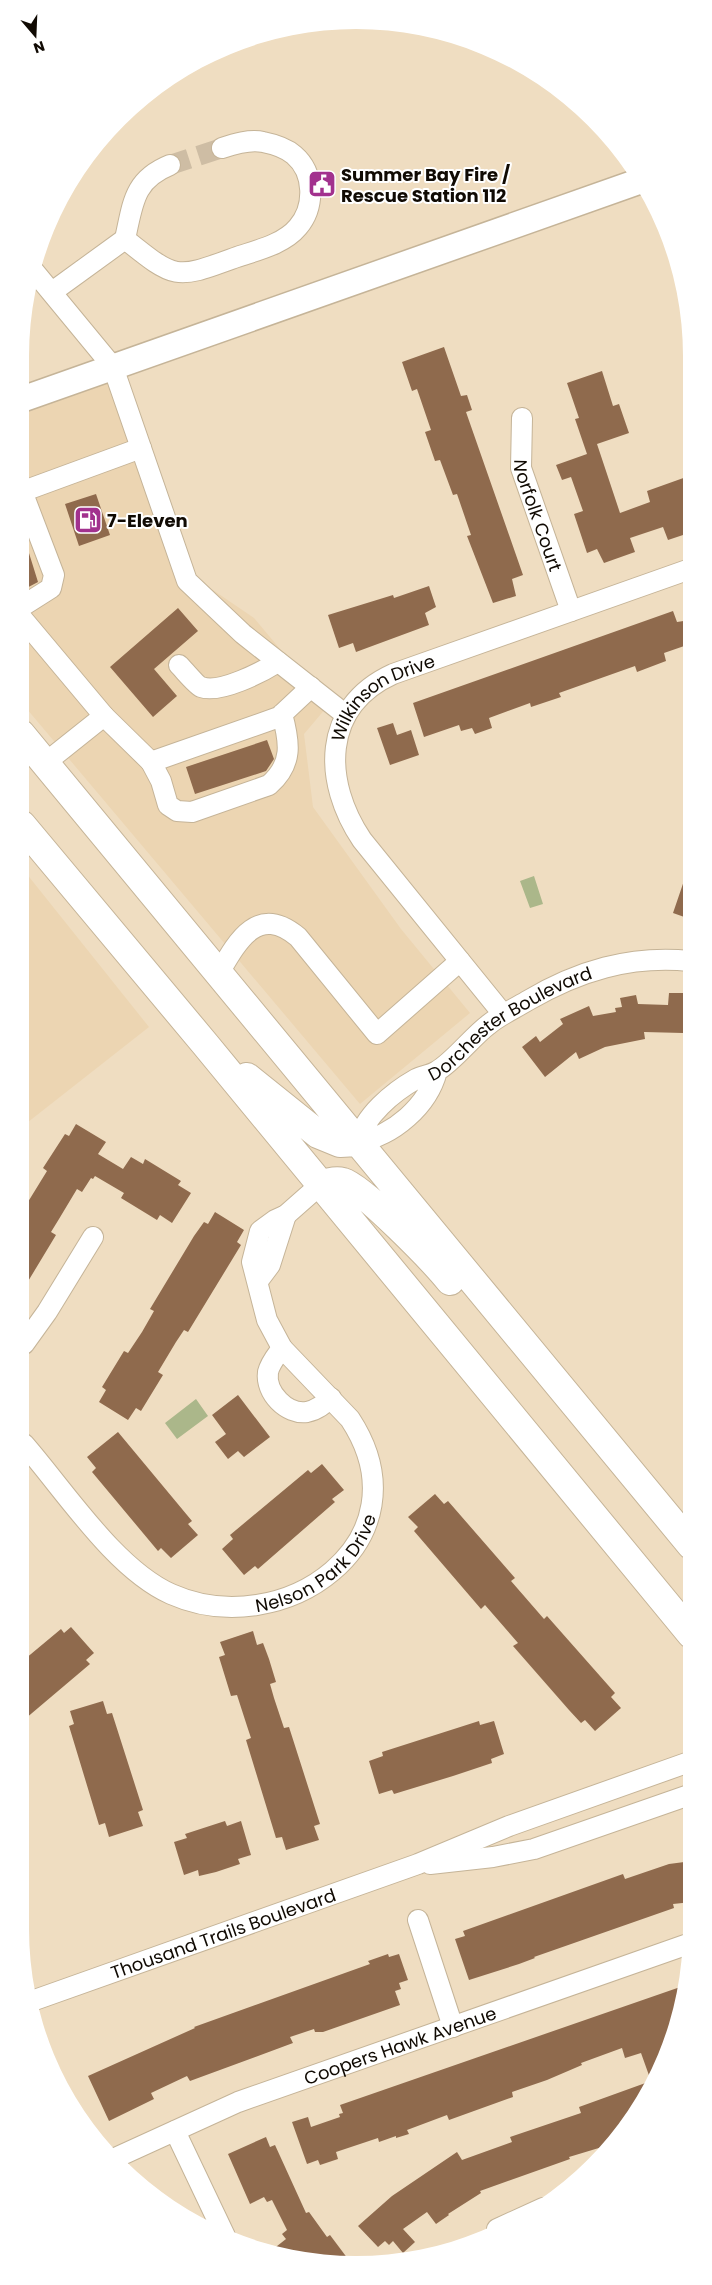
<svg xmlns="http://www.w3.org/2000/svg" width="712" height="2285" font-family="Poppins,sans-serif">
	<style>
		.built { fill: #ecd5b2 }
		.water { fill: #abb78a }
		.building { fill: #8f6a4d }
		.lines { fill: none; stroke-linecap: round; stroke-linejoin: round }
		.minor-tunnel { stroke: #cebda4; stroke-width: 20; stroke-dasharray: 20 10; stroke-linecap: butt }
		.minor-casing { stroke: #c5b498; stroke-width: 22 }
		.major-casing { stroke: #c5b498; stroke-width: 28 }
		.highway-casing { stroke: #c5b498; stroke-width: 30 }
		.minor { stroke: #fff; stroke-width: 20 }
		.major { stroke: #fff; stroke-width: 25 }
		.highway { stroke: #fff; stroke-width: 28 }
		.labels { text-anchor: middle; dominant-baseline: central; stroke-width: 4; stroke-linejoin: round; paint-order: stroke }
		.poi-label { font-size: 18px; font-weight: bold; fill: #100a03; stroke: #fff; text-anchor: start }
		.street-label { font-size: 18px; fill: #100a03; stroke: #fff }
	</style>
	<rect width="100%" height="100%" fill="#efddc1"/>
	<path class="built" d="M112,377L185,571L254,618L301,674L332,701L304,734L313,807L401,929L470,1013L360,1104L21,702L20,410Z
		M22,868L149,1027L23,1126Z"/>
	<path class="water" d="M534,876L543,904L530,908L520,881Z
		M196,1399L208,1416L177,1439L165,1423Z"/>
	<path class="building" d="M444,347L461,396L467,395L472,410L466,412L523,575L512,579L516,596L493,603L467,536L471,535L457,494L453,495L440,460L435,461L425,432L431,430L417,389L412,391L402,362Z
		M602,371L613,406L619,404L629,433L597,444L620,513L650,502L647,491L689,476V533L668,540L663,527L630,538L635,552L604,563L597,549L587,553L574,514L583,511L571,477L562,480L556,465L587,454L575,419L579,418L567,383Z
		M96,494L110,535L79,546L65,504Z
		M24,537L38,582L21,591V538Z
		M429,586L436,607L425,613L429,625L356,652L353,643L339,648L328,615L393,595L394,598Z
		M178,608L198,631L154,669L177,696L153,717L110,667Z
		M673,611L677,622L690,620V644L664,653L666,661L637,672L635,666L559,693L561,697L531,707L530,703L489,718L492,728L475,734L472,728L461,731L459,725L424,737L413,703Z
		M393,723L397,735L411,730L419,755L390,765L377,728Z
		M267,740L274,759L266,771L195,794L186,767Z
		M688,869H690V919L673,913Z
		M669,993H684L683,1033L644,1032L645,1039L605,1047L579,1059L576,1052L545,1077L522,1047L536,1036L540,1042L563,1024L560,1019L589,1006L593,1016L616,1012L615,1008L622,1007L620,998L636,995L638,1004L668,1005Z
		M76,1124L106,1142L98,1154L123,1169L131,1157L143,1164L145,1159L181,1181L178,1185L191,1193L172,1223L160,1215L157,1220L121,1198L124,1193L95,1176L93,1179L91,1178L82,1192L77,1189L59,1219L51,1232L56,1235L24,1288L23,1210L47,1171L43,1168L65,1134L69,1136Z
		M215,1212L244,1230L237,1242L241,1245L188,1332L184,1330L176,1342L158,1372L163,1375L141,1411L136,1408L128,1420L99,1402L106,1390L102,1387L124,1351L128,1353L142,1332L154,1311L150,1309L194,1236L204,1222L208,1224Z
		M238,1395L270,1437L244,1457L238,1451L228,1459L215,1442L226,1434L212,1415Z
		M118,1432L192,1521L188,1524L198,1535L171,1558L161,1548L158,1551L92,1472L96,1468L87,1457Z
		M322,1464L344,1490L332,1499L335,1502L258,1569L255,1566L244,1575L222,1549L233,1539L230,1535L308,1470L311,1473Z
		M435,1494L444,1504L448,1501L515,1578L511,1581L544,1619L547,1616L615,1693L611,1697L621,1708L595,1731L585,1720L581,1723L569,1710L513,1646L518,1643L485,1605L481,1609L414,1531L418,1527L408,1517Z
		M71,1627L94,1653L86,1660L90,1664L25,1719V1659L61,1629L64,1633Z
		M253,1631L257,1645L263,1643L269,1659L276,1682L270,1684L274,1698L284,1728L289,1727L320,1824L314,1826L319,1840L286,1850L282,1837L276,1838L246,1740L251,1738L247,1726L237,1695L231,1696L219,1657L225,1655L220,1642Z
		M103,1701L107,1714L112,1713L143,1810L138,1812L143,1826L109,1837L105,1823L99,1825L69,1726L74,1724L70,1711Z
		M479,1721L480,1725L494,1721L504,1754L491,1759L492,1763L453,1776L394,1794L392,1790L379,1794L369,1761L383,1756L382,1752Z
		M225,1821L227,1826L241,1821L251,1855L238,1859L240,1864L216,1872L199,1876L198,1870L184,1875L174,1842L187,1838L185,1834Z
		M692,1861V1902L673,1904L674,1908L534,1957L535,1958L519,1964L469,1980L455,1939L465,1936L463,1931L623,1874L625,1879L669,1864Z
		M388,1954L389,1957L399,1954L408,1980L399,1983L401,1989L395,1991L400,2005L323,2032H315L314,2029L290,2037L293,2043L190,2081L187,2076L151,2093L154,2099L109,2121L88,2076L195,2028L194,2027L370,1964L368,1961Z
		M686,1985L685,1995L667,2057L636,2115L612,2144L569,2157L570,2159L480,2191L481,2193L448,2214L449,2215L436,2224L427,2212L403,2229L415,2242L403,2253L393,2241L389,2245L385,2241L378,2247L358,2226L392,2196L457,2152L462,2160L512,2142L510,2137L581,2113L579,2107L651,2081L641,2053L625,2058L622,2048L581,2063L582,2065L547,2080L512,2092L513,2097L449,2120L447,2115L407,2130L409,2134L396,2138V2136L379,2142L378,2138L336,2152L338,2159L320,2165L318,2160L307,2164L292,2122L308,2117L311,2127L340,2117L339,2114L343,2113L340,2105Z
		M266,2137L270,2147L275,2145L306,2213L309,2212L327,2237L330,2235L351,2263L312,2262L272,2250L286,2239L282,2234L287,2230L272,2200L267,2202L264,2197L250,2204L228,2154Z"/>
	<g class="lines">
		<path class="minor-tunnel" d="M170,165L222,148"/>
		<defs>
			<g id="minor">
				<path d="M125,239C133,204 133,180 170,165"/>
				<path d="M33,270L113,367L187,581L243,634L346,715"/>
				<path d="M52,292L125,239C177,281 176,279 237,257C258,250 284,244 298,227C315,207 315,173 294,155C286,148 273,144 263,142C250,139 234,144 222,148"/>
				<path id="s1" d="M522,418L521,468L571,611"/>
				<path d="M21,492L141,448"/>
				<path d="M21,607L51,588L54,575L22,491"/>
				<path d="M21,617L104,716L45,763"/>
				<path d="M179,665C184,670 196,685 201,687C220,694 262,672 278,662"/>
				<path d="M282,714C290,743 293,764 269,785L192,812L177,811L168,805L161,781L151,762L279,717L311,687"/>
				<path d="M104,716L151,762"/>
				<path d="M219,973C238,940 258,904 298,937L377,1034L460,961"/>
				<path id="s2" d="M503,1014L362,840C323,782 321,707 393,674L690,569"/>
				<path id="s3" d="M437,1071C428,1106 393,1136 358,1142C364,1116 393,1092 416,1079C422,1076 431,1075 437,1071C453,1062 472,1037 488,1025C500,1015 514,1009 527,1001C578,971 630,955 690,961"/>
				<path d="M258,1281L270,1265L286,1215"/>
				<path d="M24,1344L47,1312L93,1237"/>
				<path d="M282,1348C277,1355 270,1363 268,1372C265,1393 287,1415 307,1412C317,1410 324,1404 331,1398"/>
				<path id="s4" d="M24,1444C65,1491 115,1569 171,1594C283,1644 430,1541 350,1419L282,1348L267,1320L252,1262L260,1231L275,1220L286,1215L320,1185"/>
				<path d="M430,1864L493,1857L534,1849L692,1794"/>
				<path d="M418,1920L453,2027"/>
				<path id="s5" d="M29,2002L418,1864L509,1826L692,1761"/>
				<path d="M175,2131L225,2236"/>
				<path id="s6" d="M113,2159L238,2102L691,1943"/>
				<path d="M497,2229L543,2208"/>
			</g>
			<path id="major" d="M20,400L640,181"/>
			<path id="highway" d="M21,734L691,1545
				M22,825L205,1044L691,1634
				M247,1077L318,1134L340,1143L358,1142
				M320,1185C328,1182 335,1180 343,1182C363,1188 434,1261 450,1281"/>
		</defs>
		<use href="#minor" class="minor-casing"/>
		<use href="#major" class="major-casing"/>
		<use href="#highway" class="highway-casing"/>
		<use href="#minor" class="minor"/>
		<use href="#major" class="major"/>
		<use href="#highway" class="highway"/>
	</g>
	<defs>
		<symbol id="civic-square" viewBox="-11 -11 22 22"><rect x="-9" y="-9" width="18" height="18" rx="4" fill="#a2318e" stroke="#fff"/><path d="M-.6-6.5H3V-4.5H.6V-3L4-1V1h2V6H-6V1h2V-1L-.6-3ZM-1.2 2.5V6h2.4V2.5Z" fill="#fff"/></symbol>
		<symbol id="fuel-square" viewBox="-11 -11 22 22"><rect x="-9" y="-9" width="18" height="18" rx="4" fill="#a2318e" stroke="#fff"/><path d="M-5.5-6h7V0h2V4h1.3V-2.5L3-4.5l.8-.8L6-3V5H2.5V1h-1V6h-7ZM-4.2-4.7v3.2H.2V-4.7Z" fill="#fff"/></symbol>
	</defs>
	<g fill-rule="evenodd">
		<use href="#civic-square" x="306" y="168" width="32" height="32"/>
		<use href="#fuel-square" x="72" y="504" width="32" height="32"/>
	</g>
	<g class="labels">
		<g class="poi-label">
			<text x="341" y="174">Summer Bay Fire /<tspan x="341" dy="21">Rescue Station 112</tspan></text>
			<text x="107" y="520">7-Eleven</text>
		</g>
		<g class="street-label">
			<text stroke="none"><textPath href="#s1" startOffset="100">Norfolk Court</textPath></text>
			<text stroke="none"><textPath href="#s2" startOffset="396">Wilkinson Drive</textPath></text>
			<text stroke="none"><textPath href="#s3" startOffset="310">Dorchester Boulevard</textPath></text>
			<text stroke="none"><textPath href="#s4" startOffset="375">Nelson Park Drive</textPath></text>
			<text stroke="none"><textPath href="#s5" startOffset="206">Thousand Trails Boulevard</textPath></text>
			<text stroke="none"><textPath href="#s6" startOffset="309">Coopers Hawk Avenue</textPath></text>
		</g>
	</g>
	<path d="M0 0H712V2285H0ZM356 29H356A327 327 0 0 1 683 356V1929A327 327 0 0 1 356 2256H356A327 327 0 0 1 29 1929V356A327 327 0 0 1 356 29Z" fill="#fff" fill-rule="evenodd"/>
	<g transform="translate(35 35) rotate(161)" stroke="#ffffff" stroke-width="4" paint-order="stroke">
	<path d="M0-4L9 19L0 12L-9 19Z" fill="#100a03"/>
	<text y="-8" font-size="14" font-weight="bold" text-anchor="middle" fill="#100a03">N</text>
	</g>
</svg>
